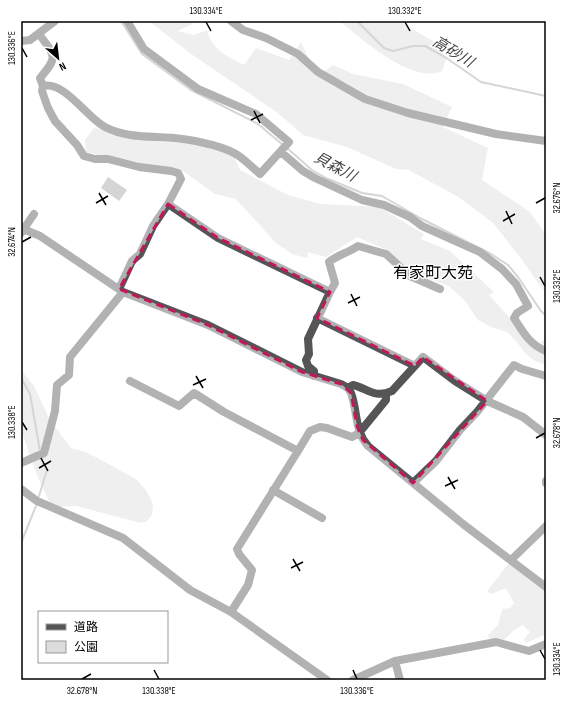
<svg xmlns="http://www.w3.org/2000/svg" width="567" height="701" font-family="'Sofia Sans Condensed','Noto Sans JP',sans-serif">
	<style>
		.green { fill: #dcdcdc }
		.water { fill: #a3a3a3 }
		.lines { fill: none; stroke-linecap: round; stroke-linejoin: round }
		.stream { stroke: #a3a3a3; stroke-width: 2 }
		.minor { stroke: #555; stroke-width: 8 }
		.marked { fill: none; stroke: #c2185b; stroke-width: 3; stroke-dasharray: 8 5; stroke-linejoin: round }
		.ticks { fill: none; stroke: #000; stroke-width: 1.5 }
		.labels { text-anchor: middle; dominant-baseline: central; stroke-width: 3; stroke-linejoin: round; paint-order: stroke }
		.water-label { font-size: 15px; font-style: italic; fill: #444; stroke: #fff }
		.quarter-label { font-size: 16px; fill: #000; stroke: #fff }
		.neatline { fill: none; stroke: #000; stroke-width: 1.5 }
		.ticks-label { font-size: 10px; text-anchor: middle; fill: #000 }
	</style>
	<rect width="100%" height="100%" fill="#fff"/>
	<path class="green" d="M149,21H195L191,25L177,31L194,35L207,30C213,51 226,55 244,65L256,48L289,60L301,42L317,77L333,65L353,74L403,84L452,107L443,127L488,148L482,180L530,212L546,235V294L520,257L493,223L460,198L409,170L396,169L347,147L303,135L278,113L191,54Z
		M340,21H399L438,44L446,60L442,71C413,85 361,39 340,21Z
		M94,128L205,147L234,156L240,170L288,195L321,204L379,207L424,234L421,239L450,251L494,292L489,295L537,348L543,340L546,342V365L533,360L524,352L516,341L507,332L491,327L478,320L465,301L449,286L410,272L387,250L357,237L326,257L308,252L307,258L292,254L276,243L236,199L215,194L183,171L158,168L86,152L85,140Z
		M21,370L34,386L50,420L71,448L86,452L136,479L146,490L153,504L152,515L147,521L141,523L76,506L57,507L49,501L39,480L21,430Z
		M510,562L546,589V634L526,643L524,639L530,632L523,625L514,630L504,640H490L488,635L498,625L502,609L510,608L514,603L506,588L491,594L487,591Z"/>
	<path class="water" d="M108,177L127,190L119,201L101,188Z"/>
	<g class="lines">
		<path class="stream" d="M121,21L142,54L191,90L258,124L283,145
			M357,21L384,48L393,51L413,46H425L445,57L481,82L546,96
			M287,148L312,170L326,178L362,193L382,196L422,219L491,254L508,265L518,277L541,311L546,316
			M21,378L30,394L40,451
			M39,496L47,470L41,459
			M21,543L36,506"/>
		<path class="minor" d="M231,21L243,30L266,38L298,54L318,72L365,99L408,113L496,134L546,141
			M39,34C55,56 59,56 40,78L43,86L42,91L48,108L55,121L77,145L84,156L95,159H108L139,167L171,171L178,173L181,179L168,204L153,226L140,254L132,261L119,289
			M21,41L30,40L55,21
			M43,86C65,81 87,118 105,127C130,140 157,135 183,139C199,141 226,147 239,156C246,161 253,168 260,174L289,142L256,114L198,89L144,49L127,21
			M281,152L303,171L315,178L362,200L384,205L410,217L422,226L480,252L502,269L516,284L528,306L517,313L514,318C523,332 530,345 546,351
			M168,204L218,238L330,292L308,339L309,354L306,360L308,366L314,371V376
			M21,228L40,236L123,292L208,325L302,372L341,384L348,388L351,393C358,412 354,430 368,446L463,524L546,587
			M21,233L34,214
			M330,292L335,283L329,262C337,255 348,253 358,246L386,254L410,276L440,289
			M317,318L415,366
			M130,381L179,406L194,393L224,412L298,451L310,431L320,427L327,428L352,437L359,433L386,400V394
			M348,388L353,385C367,388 374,399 392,391L423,357L455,381L487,401L523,417L546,435
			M21,463L44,453L55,411L57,385L69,375L70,357L123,292
			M546,481V483
			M413,483L436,461L460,430L477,412L514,365L522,369L546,376
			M21,489L37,501L123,538L190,590L231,612L327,680
			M273,490L322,518
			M511,560L546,526
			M231,612L248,585L252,570L239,554L237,549L298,451
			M395,661L400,680
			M353,680L395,661L496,642L529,651L546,644"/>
	</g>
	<path d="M0 0H567V701H0ZM168,204L218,238L330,292L317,318L415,366L423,357L487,401L413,483L363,440L357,426L351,393L341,384L302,372L208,325L119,289Z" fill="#fff" fill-opacity=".55" fill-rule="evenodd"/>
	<path class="marked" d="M168,204L218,238L330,292L317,318L415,366L423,357L487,401L413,483L363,440L357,426L351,393L341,384L302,372L208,325L119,289Z"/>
	<path class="ticks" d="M206,22L211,31M405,22L410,31M22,48L27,57M254,111L260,123M251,120L263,114M99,193L106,205M96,203L108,196M536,203L545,198M506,211L512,224M503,221L515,214M22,242L31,237M540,277L545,286M351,294L357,306M348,303L360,297M196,376L203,388M193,385L206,379M22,422L27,430M536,438L545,433M41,458L48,471M39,468L51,461M448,477L455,489M445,486L458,480M293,559L300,571M291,568L303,562M540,650L545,659M154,670L159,679M353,670L357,679M82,679L91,674"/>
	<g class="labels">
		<g class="water-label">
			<text transform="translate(453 52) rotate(31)">高砂川</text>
			<text transform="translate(335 167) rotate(28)">貝森川</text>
		</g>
		<g class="quarter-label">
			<text x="433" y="273">有家町大苑</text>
		</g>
	</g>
	<rect width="567" height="701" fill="none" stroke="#ffffff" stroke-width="44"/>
	<rect x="38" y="611" width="130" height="52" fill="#ffffff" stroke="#999999"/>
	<rect x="46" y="624" width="20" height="6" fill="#555555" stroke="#999999"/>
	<text x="74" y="631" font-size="12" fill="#000000">道路</text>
	<rect x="46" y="641" width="20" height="12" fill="#dcdcdc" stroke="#999999"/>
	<text x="74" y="651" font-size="12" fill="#000000">公園</text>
	<g transform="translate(58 58) rotate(152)" stroke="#ffffff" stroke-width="3" paint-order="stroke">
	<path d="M0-3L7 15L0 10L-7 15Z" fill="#000000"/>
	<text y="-6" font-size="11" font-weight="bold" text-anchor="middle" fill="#000000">N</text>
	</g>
	<rect x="22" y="22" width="523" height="657" class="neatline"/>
	<g class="ticks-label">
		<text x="206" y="14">130.334°E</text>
		<text x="405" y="14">130.332°E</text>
		<text transform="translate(11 48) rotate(-90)" y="4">130.336°E</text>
		<text transform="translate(556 198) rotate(-90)" y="4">32.676°N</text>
		<text transform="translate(11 242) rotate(-90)" y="4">32.674°N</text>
		<text transform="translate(556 286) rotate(-90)" y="4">130.332°E</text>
		<text transform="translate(11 422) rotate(-90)" y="4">130.338°E</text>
		<text transform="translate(556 433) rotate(-90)" y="4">32.678°N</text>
		<text transform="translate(556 659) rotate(-90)" y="4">130.334°E</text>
		<text x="82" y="694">32.678°N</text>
		<text x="159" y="694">130.338°E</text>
		<text x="357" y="694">130.336°E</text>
	</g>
</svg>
